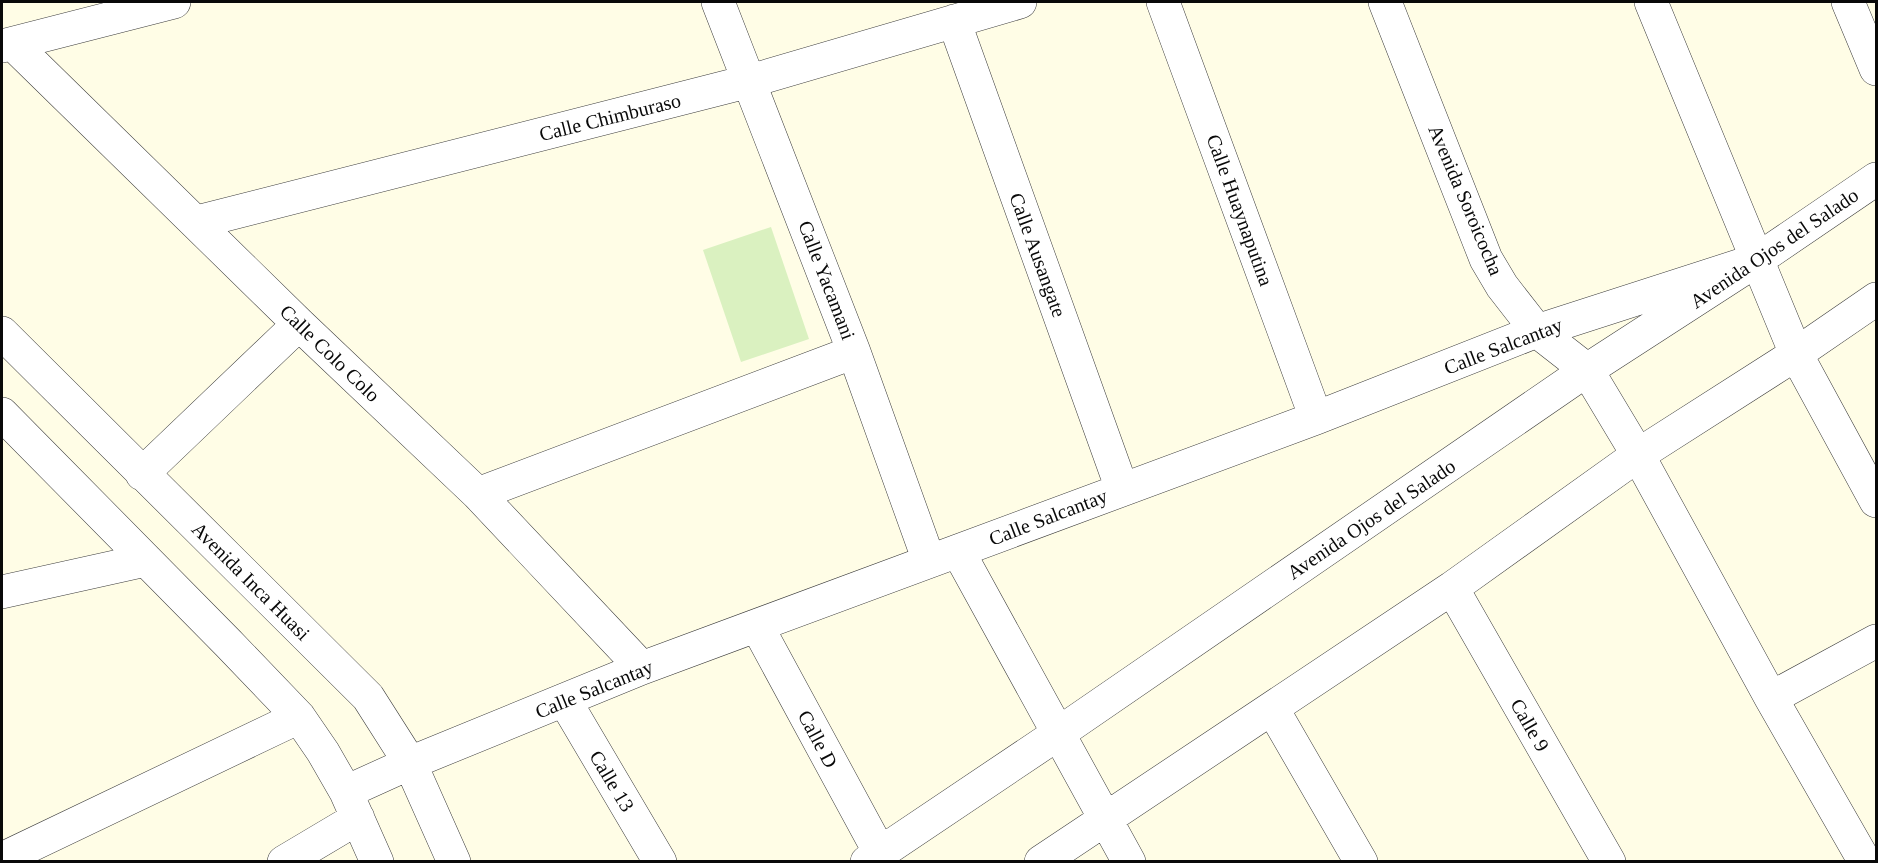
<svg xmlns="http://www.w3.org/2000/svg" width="1878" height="863" font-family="Georgia,serif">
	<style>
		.pitch { fill: #daf1c0 }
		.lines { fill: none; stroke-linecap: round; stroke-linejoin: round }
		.minor-casing { stroke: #3c3c3c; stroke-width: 34 }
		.minor { stroke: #fff; stroke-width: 33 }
		.labels { text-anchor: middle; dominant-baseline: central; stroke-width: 6; stroke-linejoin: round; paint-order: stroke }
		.street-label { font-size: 20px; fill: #090909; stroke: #fff }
	</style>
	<rect width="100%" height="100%" fill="#fffde6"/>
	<path class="pitch" d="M771,227L809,339L741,362L703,250Z"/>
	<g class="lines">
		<defs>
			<path id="minor" d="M718,2L854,352L929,561
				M1163,2L1316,418
				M1385,2L1486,259L1502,286L1537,331L1587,370L1638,455L1771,698L1865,862
				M1651,2L1796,354L1876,501
				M1848,2L1876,69
				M954,21L1122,489
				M13,44L299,324L478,494L642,668
				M2,46L174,2
				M197,222L750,81L1020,2
				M2,333L368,697L410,763L454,862
				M2,414L228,643L299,717L323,752L346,792L377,862
				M142,474L299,324
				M478,494L854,352
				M958,551L1129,862
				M1452,588L1609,862
				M2,592L146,560
				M757,626L880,853
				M1771,698L1876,641
				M565,701L660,862
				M1272,708L1361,862
				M346,792L410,763L642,668L1316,418L1537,331L1757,260
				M2,859L299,717
				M284,862L358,818
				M867,862L1059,733L1587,370L1757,260L1876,179
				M1041,862L1452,588L1638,455L1796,354L1876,299"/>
		</defs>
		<use href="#minor" class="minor-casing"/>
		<use href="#minor" class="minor"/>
	</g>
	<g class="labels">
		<g class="street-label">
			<text transform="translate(610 117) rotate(-14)">Calle Chimburaso</text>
			<text transform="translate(1466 200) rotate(67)">Avenida Soroicocha</text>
			<text transform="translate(1240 210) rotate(70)">Calle Huaynaputina</text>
			<text transform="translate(1774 248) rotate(-34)">Avenida Ojos del Salado</text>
			<text transform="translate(1038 255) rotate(70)">Calle Ausangate</text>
			<text transform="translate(827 280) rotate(69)">Calle Yacamani</text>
			<text transform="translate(1503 346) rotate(-21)">Calle Salcantay</text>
			<text transform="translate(330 353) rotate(44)">Calle Colo Colo</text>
			<text transform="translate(1048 517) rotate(-21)">Calle Salcantay</text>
			<text transform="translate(1371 519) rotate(-34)">Avenida Ojos del Salado</text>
			<text transform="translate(251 581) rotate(45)">Avenida Inca Huasi</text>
			<text transform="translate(594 689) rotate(-22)">Calle Salcantay</text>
			<text transform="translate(1530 725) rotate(60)">Calle 9</text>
			<text transform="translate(818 739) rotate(62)">Calle D</text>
			<text transform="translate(612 781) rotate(59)">Calle 13</text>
		</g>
	</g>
	<rect width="1878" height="863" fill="none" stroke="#090909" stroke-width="6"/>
</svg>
